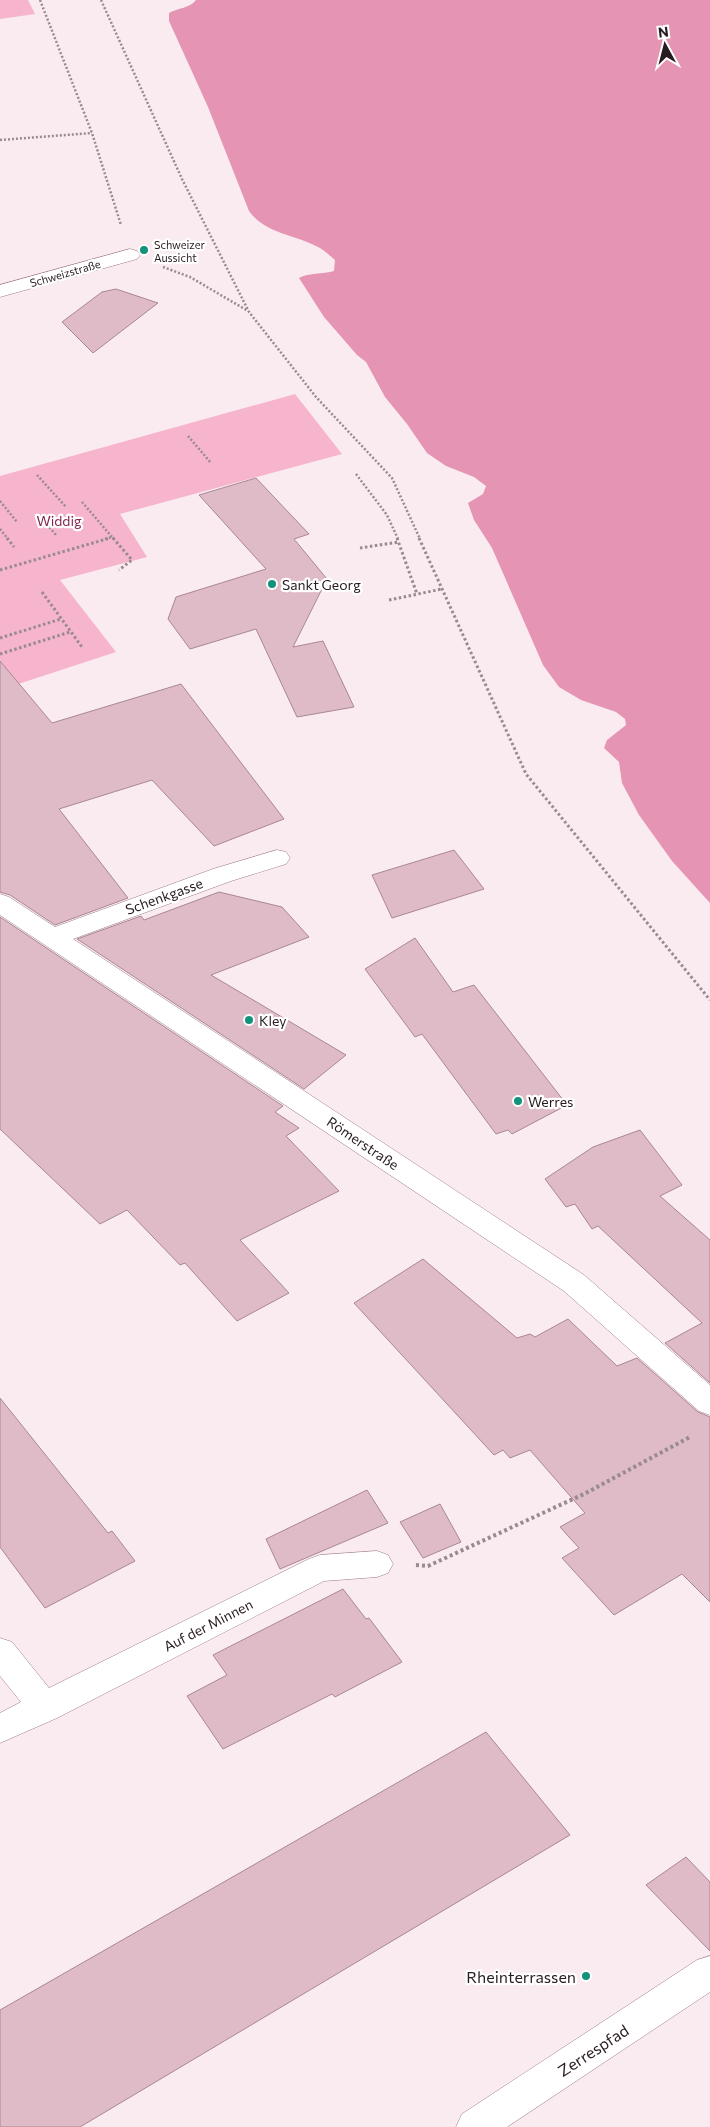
<svg xmlns="http://www.w3.org/2000/svg" width="710" height="2127" font-family="Commissioner,sans-serif">
	<style>
		.green { fill: #f7b5cd }
		.water { fill: #e595b3 }
		.building { fill: #dfbac7; stroke: #a98793 }
		.lines { fill: none; stroke-linecap: round; stroke-linejoin: round }
		.street-casing { stroke: #9d7b87; stroke-width: 1 }
		.path-far2 { stroke: #988a8f; stroke-width: 2.5; stroke-dasharray: 2 2; stroke-linecap: butt }
		.path-far1 { stroke: #988a8f; stroke-width: 3; stroke-dasharray: 2.5 2.5; stroke-linecap: butt }
		.path { stroke: #988a8f; stroke-width: 4; stroke-dasharray: 3 3; stroke-linecap: butt }
		.street { fill: #fff; fill-rule: evenodd }
		.poi-dot { fill: #10927b; stroke: #fff; stroke-width: 2 }
		.labels { text-anchor: middle; dominant-baseline: central; stroke-width: 4.5; stroke-linejoin: round; paint-order: stroke }
		.far-poi-label { font-size: 11px; fill: #291c21; stroke: #fff; text-anchor: start }
		.far-street-label { font-size: 11px; fill: #291c21; stroke: #fff }
		.park-label { font-size: 14px; fill: #832652; stroke: #fff }
		.poi-label { font-size: 14px; fill: #291c21; stroke: #fff; text-anchor: start }
		.street-label { font-size: 14px; fill: #291c21; stroke: #fff }
		.near-poi-label { font-size: 16px; fill: #291c21; stroke: #fff; text-anchor: end }
		.near-street-label { font-size: 16px; fill: #291c21; stroke: #fff }
	</style>
	<rect width="100%" height="100%" fill="#faebf0"/>
	<path class="green" d="M0,0H28L35,14L0,19Z
		M295,394L342,454L120,514L147,557L60,580L116,652L0,690V476Z"/>
	<path class="water" d="M196,0H710V903L672,861L639,815L622,783L619,762L604,748L607,740L626,725L625,719L616,712L581,700L559,687L543,665L492,548L474,520L468,503L483,494L486,486L474,477L446,466L427,453L407,424L385,397L366,362L357,355L324,317L299,278C306,273 324,274 334,271L335,260C330,256 325,251 320,248C297,235 265,234 249,211L208,107L169,21V13C178,8 190,8 196,0Z"/>
	<path class="building" d="M116,289L158,303L93,353L62,322L102,292Z
		M256,478L309,534L294,539L327,579L293,647L323,641L354,707L297,717L256,629L190,649L168,619L176,597L266,569L199,495Z
		M0,661L52,723L181,684L284,819L214,846L152,780L59,809L128,898L55,925L10,895L0,892Z
		M454,850L484,889L392,918L372,875Z
		M219,892L282,907L309,937L211,975L346,1055L304,1089L77,939L141,916L144,920Z
		M0,917L283,1106L275,1112L299,1128L286,1136L339,1191L240,1240L289,1293L237,1321L185,1263L180,1265L127,1210L100,1224L0,1129Z
		M415,938L453,992L474,985L567,1105L512,1134L508,1130L496,1134L422,1034L415,1037L365,969Z
		M640,1130L682,1185L660,1196L710,1240V1383L665,1343L702,1323L598,1226L592,1229L575,1204L566,1207L545,1179L593,1147Z
		M423,1259L517,1338L530,1334L535,1337L568,1319L617,1366L637,1358L698,1412L710,1417V1602L682,1574L614,1615L562,1558L579,1548L560,1527L585,1513L530,1450L510,1458L503,1450L494,1455L354,1303Z
		M0,1398L108,1533L112,1531L135,1561L45,1608L0,1547Z
		M367,1490L388,1523L280,1569L266,1539Z
		M440,1504L461,1542L423,1558L400,1522Z
		M343,1589L366,1619L369,1618L402,1662L335,1697L332,1694L223,1749L187,1696L227,1675L213,1655Z
		M486,1732L570,1835L80,2127H0V2010Z
		M686,1857L710,1882V1951L646,1885Z"/>
	<g class="lines">
		<defs>
			<path id="street" d="M130,249L137,251L140,255L137,259L0,297V285Z
				M277,850L286,852L290,858L286,864L231,881L73,939L584,1275L710,1385V1415L699,1411L564,1291L0,915V894L9,897L55,927L213,869Z
				M377,1551L388,1555L393,1564L388,1573L377,1577L324,1581L57,1718L0,1743V1713L21,1702L0,1676V1638L12,1642L49,1688L309,1559L320,1555Z
				M710,1956V1992L507,2127H456L462,2114L697,1960Z"/>
		</defs>
		<use href="#street" class="street-casing"/>
		<path class="path-far2" d="M40,0L92,133L121,225
			M101,0L182,179L249,312L316,397L392,478L420,539
			M0,140L92,133
			M163,267L190,277L248,311
			M188,436L211,463
			M356,474L387,515L398,539
			M37,475L66,507
			M0,501L17,522
			M82,502L112,537
			M39,515L56,535
			M0,529L8,539
			M105,539L112,537L114,539"/>
		<path class="path-far1" d="M7,538L14,547
			M113,538L132,560L119,570
			M397,538L417,594
			M419,538L526,774L710,1000
			M360,548L399,542
			M0,570L110,538
			M42,592L82,647
			M389,600L442,589
			M0,638L61,619
			M0,654L70,632"/>
		<path class="path" d="M416,1565L428,1566L584,1494L690,1437"/>
		<use href="#street" class="street"/>
	</g>
	<g class="poi-dot">
		<circle cx="144" cy="250" r="5"/>
		<circle cx="272" cy="584" r="5"/>
		<circle cx="249" cy="1020" r="5"/>
		<circle cx="518" cy="1101" r="5"/>
		<circle cx="586" cy="1976" r="5"/>
	</g>
	<g class="labels">
		<g class="far-poi-label">
			<text x="154" y="244">Schweizer<tspan x="154" dy="13">Aussicht</tspan></text>
		</g>
		<g class="far-street-label">
			<text transform="translate(65 273) rotate(-16)">Schweizstraße</text>
		</g>
		<g class="park-label">
			<text x="59" y="520">Widdig</text>
		</g>
		<g class="poi-label">
			<text x="282" y="584">Sankt Georg</text>
			<text x="259" y="1020">Kley</text>
			<text x="528" y="1101">Werres</text>
		</g>
		<g class="street-label">
			<text transform="translate(164 896) rotate(-20)">Schenkgasse</text>
			<text transform="translate(363 1143) rotate(34)">Römerstraße</text>
			<text transform="translate(208 1625) rotate(-27)">Auf der Minnen</text>
		</g>
		<g class="near-poi-label">
			<text x="576" y="1976">Rheinterrassen</text>
		</g>
		<g class="near-street-label">
			<text transform="translate(593 2050) rotate(-33)">Zerrespfad</text>
		</g>
	</g>
	<g transform="translate(665 45) rotate(353)" stroke="#ffffff" stroke-width="4" paint-order="stroke">
	<path d="M0-4L9 19L0 12L-9 19Z" fill="#291c21"/>
	<text y="-8" font-size="14" font-weight="bold" text-anchor="middle" fill="#291c21">N</text>
	</g>
</svg>
